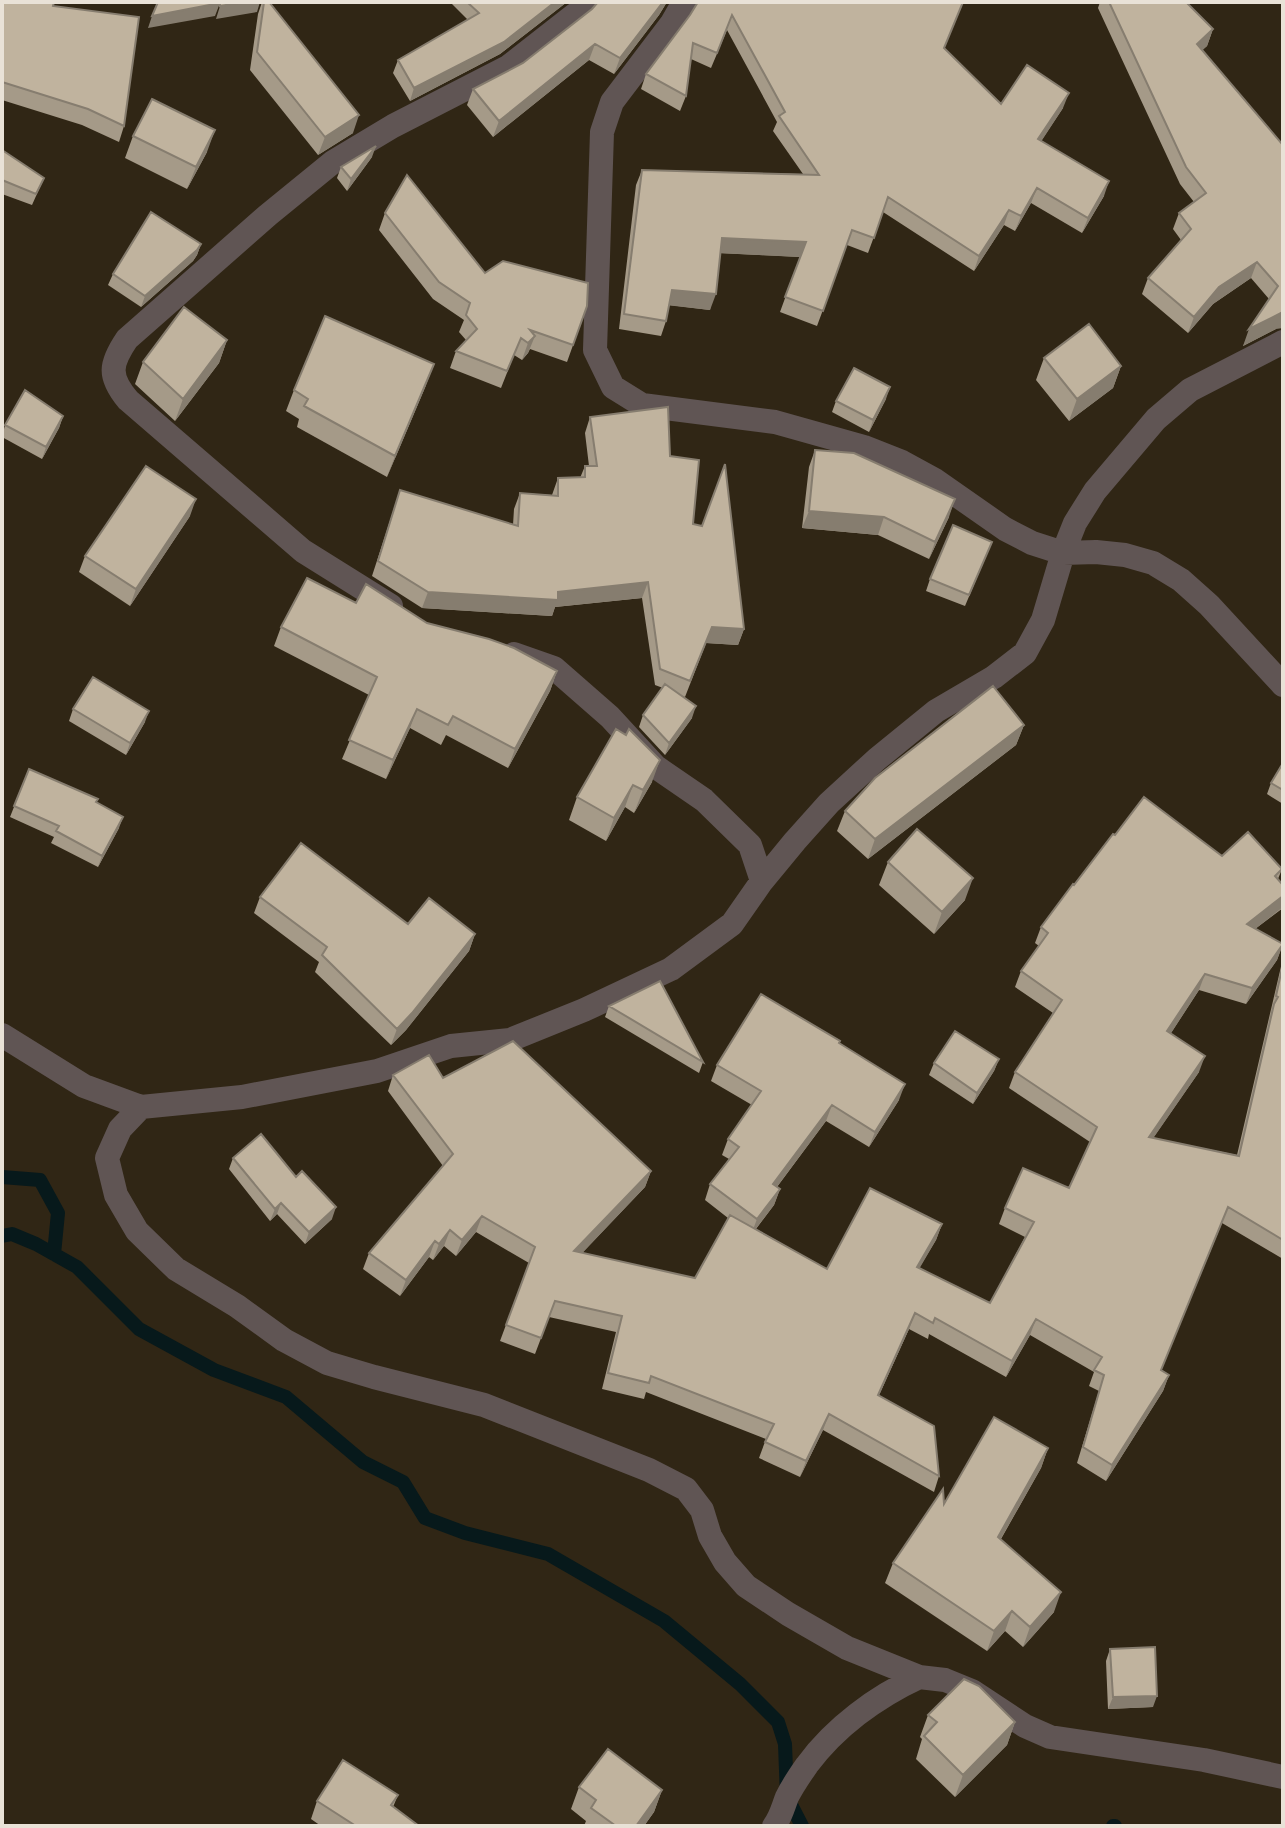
<svg xmlns="http://www.w3.org/2000/svg" width="1285" height="1828" font-family="Montserrat,sans-serif">
	<style>
		.lines { fill: none; stroke-linecap: round; stroke-linejoin: round }
		.stream { stroke: #07191b; stroke-width: 14 }
		.street { stroke: #605554; stroke-width: 24 }
		.wall { fill: #a59a88 }
		.shaded-wall { fill: #867d6f }
		.building { fill: #c0b39e; stroke: #867d6f; stroke-width: 2 }
	</style>
	<rect width="100%" height="100%" fill="#302615"/>
	<g class="lines">
		<path class="stream" d="M2,1177L40,1180L58,1213L54,1254
			M2,1236L12,1234L36,1244L77,1267L139,1329L214,1370L286,1397L363,1462L403,1482L425,1518L465,1533L548,1554L664,1621L740,1684L778,1722L785,1744L787,1797L802,1826
			M1113,1826H1115"/>
		<path class="street" d="M684,2L672,23L612,102L602,132L595,350L613,387L642,405L775,422L864,447L902,462L935,480L1005,529L1032,543L1063,553L1096,552L1125,555L1153,563L1181,580L1209,605L1283,685
			M391,606L303,551L128,400C108,376 110,364 127,339L268,215L333,162L393,126L508,67L577,13L586,2
			M514,654L554,668L610,717L656,767L704,800L750,845L762,881
			M2,1035L84,1086L141,1107L242,1097L377,1071L451,1046L510,1040L584,1010L671,969L732,924L762,881L795,841L829,803L877,759L936,711L994,677L1025,653L1043,620L1063,553L1075,523L1095,491L1156,419L1190,390L1283,342
			M141,1107L120,1129L107,1158L116,1195L137,1231L176,1269L237,1306L284,1340L327,1363L374,1377L484,1405L649,1470L686,1489L702,1510L710,1536L725,1562L746,1586L788,1614L847,1648L919,1677L945,1680L972,1691L1025,1726L1050,1737L1204,1760L1283,1777
			M774,1826C781,1817 783,1807 787,1797C792,1787 800,1775 807,1765C835,1727 876,1697 919,1677"/>
	</g>
	<path class="wall" d="M2,2L53,6L124,126L119,142L82,125L2,100Z
		M262,2H269L353,133L318,155L250,70L258,14Z
		M450,2H567L500,54L410,101L393,73L398,60L468,20Z
		M598,2H667L659,15L614,74L589,60L493,137L467,105L473,89L523,63L592,9Z
		M698,2L945,49L1001,104L1063,108L1041,141L1104,196L1082,233L1031,203L1015,231L1004,225L974,271L883,212L868,253L847,245L817,326L780,312L800,257L720,253L710,310L669,305L666,321L661,336L619,329L636,185L642,170L803,174L773,131L777,122L727,30L711,68L691,59L686,96L680,111L641,89L646,74L690,15Z
		M1100,2H1186L1213,29L1207,46L1202,50L1283,145L1276,329L1243,346L1269,299L1251,278L1213,304L1188,333L1142,294L1148,278L1181,240L1173,229L1179,213L1194,202L1180,184L1098,8Z
		M133,136L207,152L187,189L125,158Z
		M2,150L44,178L32,205L2,194Z
		M372,157L347,191L337,178L341,167Z
		M385,213L485,273L587,306L567,362L530,349L528,353L522,360L514,355L501,388L450,368L456,351L466,340L459,332L464,320L433,299L379,230Z
		M201,244L197,255L193,261L141,307L108,285L113,274Z
		M227,340L219,363L175,421L135,384L143,362Z
		M1044,358L1121,366L1113,388L1069,421L1036,380Z
		M426,385L387,477L297,427L299,419L286,411L294,390Z
		M886,399L869,432L832,412L836,401Z
		M63,416L59,428L42,459L2,437L5,425Z
		M590,417L670,456L693,524L744,629L738,645L706,643L685,697L680,695L692,718L665,755L639,727L643,715L663,688L655,685L642,598L555,607L552,616L422,608L372,576L400,490L513,525L514,509L520,493L552,495L558,478H580L585,466H589L585,433Z
		M815,450L949,517L929,559L878,535L802,528L809,467Z
		M190,516L130,606L79,572L85,556Z
		M992,542L965,606L926,591L930,579Z
		M356,603L427,623L557,671L550,691L508,768L446,735L441,745L410,728L386,779L342,759L369,695L274,646L281,627Z
		M73,709L145,722L126,755L69,721Z
		M1024,725L1016,745L868,859L837,831L845,811Z
		M616,729L652,782L634,813L625,807L606,841L569,820L577,797Z
		M1283,763V804L1267,794L1271,783Z
		M29,769L96,802L119,828L98,867L51,843L54,837L10,817Z
		M1115,835L1282,869L1278,879L1283,908L1255,929L1283,944L1277,960L1246,1004L1199,990L1171,1033L1199,1072L1153,1138L1237,1155L1283,958V1259L1222,1223L1161,1370L1169,1375L1163,1391L1106,1481L1077,1463L1099,1391L1089,1386L1094,1372L1030,1335L1006,1377L929,1334L928,1339L909,1329L879,1395L939,1476L934,1492L823,1430L800,1477L759,1458L766,1439L646,1392L644,1399L602,1389L616,1332L549,1317L535,1354L500,1341L529,1263L476,1232L456,1256L444,1246L433,1260L429,1257L400,1296L363,1269L369,1253L443,1166L388,1091L393,1075L443,1078L651,1171L645,1187L582,1253L695,1278L728,1218L705,1200L710,1184L729,1159L722,1155L728,1139L752,1105L711,1081L717,1065L839,1043L899,1100L869,1147L826,1121L777,1187L780,1189L774,1205L756,1229L827,1269L942,1224L936,1240L919,1268L990,1303L1025,1237L999,1224L1005,1208L1069,1188L1090,1142L1009,1088L1015,1072L1053,1013L1015,987L1021,971L1039,946L1035,943L1041,927Z
		M888,862L965,900L934,934L879,885Z
		M260,897L408,924L475,934L469,951L406,1030L391,1045L315,972L319,962L254,913Z
		M609,1006L703,1062L699,1073L605,1017Z
		M999,1059L994,1071L973,1104L929,1075L934,1063Z
		M233,1158L296,1177L332,1219L305,1244L277,1214L270,1221L229,1169Z
		M1048,1448L1041,1468L1001,1539L1054,1612L1023,1647L1005,1631L987,1651L885,1583L893,1563L944,1504Z
		M1110,1649L1153,1707L1108,1709L1106,1661Z
		M928,1715L1015,1722L1007,1745L955,1797L916,1759L922,1739L920,1737Z
		M579,1787L662,1790L654,1812L644,1826H584L586,1821L571,1809Z
		M398,1795L393,1807L419,1826H321L311,1819L317,1801Z"/>
	<path class="shaded-wall" d="M244,2H260L257,12L216,19L220,6Z
		M555,2H567L500,54L410,101L414,88Z
		M663,2H667L659,15L614,74L620,58Z
		M220,3L215,16L148,28L152,16Z
		M1213,29L1207,46L1191,61L1197,44Z
		M595,44L589,60L493,137L499,121Z
		M1069,93L1063,108L1033,154L1038,139Z
		M359,115L353,133L318,155L325,137Z
		M215,130L207,152L187,189L196,167Z
		M376,146L372,157L347,191L351,179Z
		M1109,181L1104,196L1082,233L1088,218Z
		M1037,188L1031,203L1015,231L1021,216Z
		M1009,210L1004,225L974,271L979,256Z
		M722,238L806,242L800,257L716,253Z
		M201,244L197,255L193,261L141,307L145,296Z
		M1257,262L1251,278L1213,304L1188,333L1194,317L1219,287Z
		M672,290L716,294L710,310L666,305Z
		M1283,312V328L1276,329L1243,346L1249,329Z
		M535,336L528,353L522,360L528,343Z
		M227,340L219,363L175,421L183,399Z
		M434,364L426,385L387,477L395,456Z
		M1121,366L1113,388L1069,421L1077,399Z
		M890,387L886,399L869,432L873,420Z
		M63,416L59,428L42,459L46,447Z
		M196,499L190,516L130,606L136,589Z
		M955,499L949,517L929,559L935,542Z
		M809,511L884,517L878,535L802,528Z
		M648,582L642,598L555,607L552,616L422,608L428,592H558Z
		M712,627L744,629L738,645L706,643L685,697Z
		M557,671L550,691L508,768L515,749Z
		M696,706L692,718L665,755L669,743Z
		M417,709L410,728L386,779L393,760Z
		M149,711L145,722L126,755L130,743Z
		M1024,725L1016,745L868,859L875,839Z
		M660,760L652,782L634,813L643,790Z
		M633,785L625,807L606,841L614,818Z
		M123,817L119,828L98,867L102,856Z
		M973,878L965,900L934,934L942,912Z
		M1283,896V907L1241,940L1247,924Z
		M475,934L469,951L406,1030L391,1045L397,1029Z
		M1283,944L1277,960L1246,1004L1252,988Z
		M1205,974L1199,990L1162,1047L1167,1031Z
		M1205,1056L1199,1072L1143,1153L1149,1137Z
		M999,1059L994,1071L973,1104L977,1093Z
		M905,1084L899,1100L869,1147L875,1132Z
		M832,1105L826,1121L767,1200L773,1184Z
		M651,1171L645,1187L569,1267L574,1251Z
		M780,1189L774,1205L751,1235L757,1219Z
		M281,1203L277,1214L270,1221L275,1209Z
		M336,1207L332,1219L305,1244L309,1232Z
		M482,1216L476,1232L456,1256L462,1240Z
		M942,1224L936,1240L911,1283L917,1267Z
		M450,1230L444,1246L433,1260L439,1244Z
		M435,1241L429,1257L400,1296L406,1280Z
		M915,1313L909,1329L872,1411L878,1395Z
		M1036,1319L1030,1335L1006,1377L1012,1361Z
		M1169,1375L1163,1391L1106,1481L1112,1465Z
		M829,1414L823,1430L800,1477L806,1461Z
		M1048,1448L1041,1468L991,1556L998,1537Z
		M1061,1592L1054,1612L1023,1647L1030,1627Z
		M1012,1611L1005,1631L987,1651L994,1631Z
		M1157,1696L1153,1707L1108,1709L1113,1697Z
		M1015,1722L1007,1745L955,1797L963,1775Z
		M662,1790L654,1812L644,1826H636Z"/>
	<path class="building" d="M2,2H54L53,6L139,17L124,126L88,109L2,82Z
		M158,2H244L220,6V3L152,16Z
		M264,2H269L359,115L325,137L257,52Z
		M467,2H555L504,42L414,88L398,60L479,13Z
		M598,2H663L620,58L595,44L499,121L473,89L523,63L592,9Z
		M698,2H963L944,48L1001,104L1027,65L1069,93L1038,139L1109,181L1088,218L1037,188L1021,216L1009,210L979,256L888,197L874,238L852,230L823,311L785,297L806,242L722,238L716,294L672,290L666,321L624,314L642,170L819,175L779,116L785,112L732,15L717,53L693,43L686,96L646,74L690,15Z
		M1109,2H1186L1213,29L1197,44L1283,145V312L1249,329L1278,286L1257,262L1219,287L1194,317L1148,278L1191,229L1179,213L1206,193L1186,167Z
		M152,99L215,130L196,167L133,136Z
		M376,146L351,179L341,167Z
		M2,150L44,178L36,194L2,180Z
		M407,175L485,273L503,261L588,283L587,306L573,345L530,330L535,336L528,343L521,338L507,371L456,351L477,329L466,315L470,303L439,282L385,213Z
		M151,212L201,244L197,250L145,296L113,274Z
		M184,307L227,340L183,399L143,362Z
		M325,316L434,364L395,456L304,406L308,399L294,390Z
		M1089,324L1121,366L1077,399L1044,358Z
		M854,368L890,387L873,420L836,401Z
		M25,390L63,416L46,447L5,425Z
		M668,407L670,456L699,460L693,524L702,526L725,464L744,629L712,627L690,681L660,669L648,582L558,592V600L428,592L378,561L400,490L518,526L520,493L558,496V478L585,477V466H597L590,417Z
		M815,450L854,453L955,499L935,542L884,517L809,511Z
		M146,466L196,499L136,589L85,556Z
		M953,525L992,542L969,595L930,579Z
		M307,578L356,603L366,584L427,623L489,639L514,648L557,671L515,749L453,716L448,725L417,709L393,760L349,740L377,677L281,627Z
		M93,677L149,711L130,743L73,709Z
		M665,684L696,706L669,743L643,715Z
		M993,686L1024,725L875,839L845,811L875,778Z
		M616,729L626,735L629,729L660,760L643,790L633,785L614,818L577,797Z
		M1283,763V790L1271,783Z
		M29,769L98,799L96,802L123,817L102,856L56,831L59,826L14,806Z
		M1144,797L1222,856L1248,832L1282,869L1275,876L1283,885V896L1247,924L1283,944L1252,988L1205,974L1167,1031L1205,1056L1149,1137L1239,1156L1274,1004L1278,997L1276,996L1283,964V1240L1228,1207L1161,1370L1169,1375L1112,1465L1083,1447L1104,1375L1094,1370L1102,1357L1036,1319L1012,1361L935,1318L933,1323L915,1313L878,1395L934,1426L939,1476L829,1414L806,1461L765,1442L774,1424L651,1376L649,1383L608,1373L622,1316L555,1301L541,1338L506,1325L535,1247L482,1216L462,1240L450,1230L439,1244L435,1241L406,1280L369,1253L453,1154L393,1075L429,1055L443,1078L513,1041L651,1171L574,1251L695,1278L730,1215L827,1269L870,1188L942,1224L917,1267L990,1303L1034,1222L1005,1208L1023,1168L1069,1188L1097,1127L1015,1072L1062,1000L1021,971L1048,933L1041,927L1073,884L1074,885L1113,834L1115,835Z
		M917,829L973,878L942,912L888,862Z
		M301,843L408,924L429,898L475,934L412,1013L397,1029L322,955L327,947L260,897Z
		M660,981L703,1062L609,1006Z
		M761,994L840,1041L839,1043L905,1084L875,1132L832,1105L773,1184L780,1189L757,1219L710,1184L739,1147L728,1139L761,1091L717,1065Z
		M955,1031L999,1059L977,1093L934,1063Z
		M261,1134L296,1177L302,1171L336,1207L309,1232L281,1203L275,1209L233,1158Z
		M994,1417L1048,1448L998,1537L1061,1592L1030,1627L1012,1611L994,1631L893,1563L943,1489L944,1504Z
		M1155,1647L1157,1696L1113,1697L1110,1649Z
		M964,1679L979,1686L1015,1722L963,1775L924,1736L937,1722L928,1715Z
		M608,1749L662,1790L636,1826H616L591,1808L596,1800L579,1787Z
		M343,1760L398,1795L391,1805L419,1826H356L317,1801Z"/>
	<rect width="1285" height="1828" fill="none" stroke="#e9e2d7" stroke-width="8"/>
</svg>
